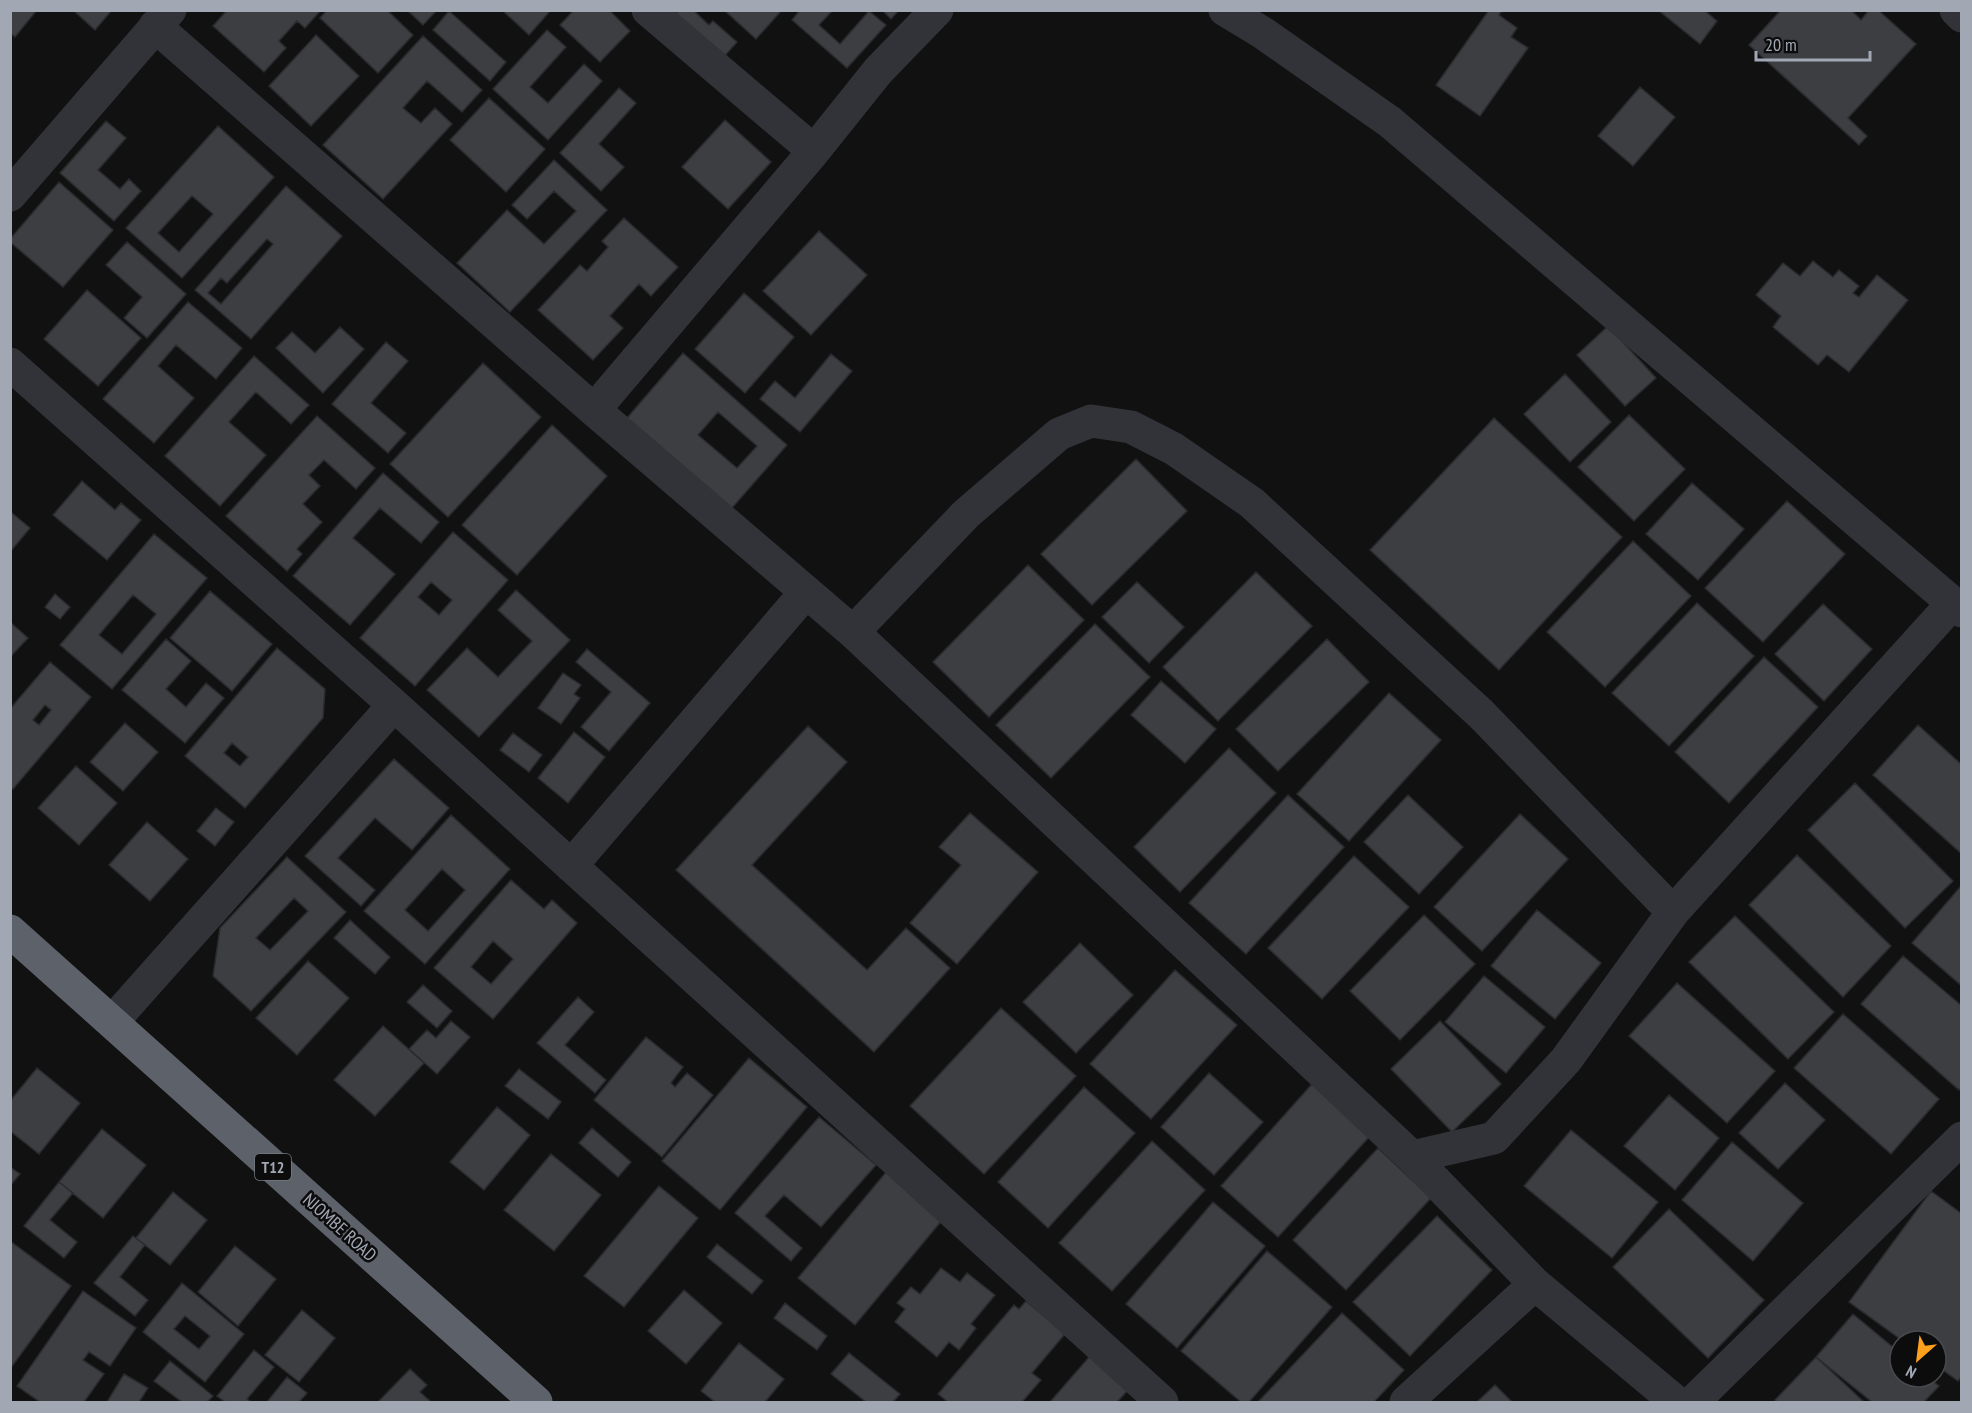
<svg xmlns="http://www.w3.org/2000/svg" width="1972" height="1413" font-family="'PT Sans Narrow',sans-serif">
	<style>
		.building { fill: #3d3e42; stroke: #2a2b2e; stroke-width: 1.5; fill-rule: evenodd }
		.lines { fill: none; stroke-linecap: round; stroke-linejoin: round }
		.street { stroke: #313338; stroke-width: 33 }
		.highway { stroke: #5d6169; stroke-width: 33 }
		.labels { text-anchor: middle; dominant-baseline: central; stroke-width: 5; stroke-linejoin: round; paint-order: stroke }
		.shield { fill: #0c0c0d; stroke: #747982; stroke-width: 1.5 }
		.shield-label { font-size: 16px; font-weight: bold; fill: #a1a8b4 }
		.street-label { font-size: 18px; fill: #a1a8b4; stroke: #0c0c0d }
	</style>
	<rect width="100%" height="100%" fill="#111112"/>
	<path class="building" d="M10,10H37L15,37L10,33Z
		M73,10H112L95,30Z
		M227,10H321L305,28L297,21L279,41L286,48L264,72L213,26Z
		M327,10H387L413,35L378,73L320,18Z
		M407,10H437L423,25Z
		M502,10H551L529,35Z
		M574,10H609L630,31L600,62L560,25Z
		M679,10H693L709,25L713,21L737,42L722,59L674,16Z
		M724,10H782L756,39Z
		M800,10H833L819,25L840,44L869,11L886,25L847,68L792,20Z
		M882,10H899L891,19Z
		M1489,10H1502L1499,15L1517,28L1511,37L1528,48L1480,116L1436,85Z
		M1658,10H1704L1717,21L1700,44Z
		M1781,10H1851L1861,20L1869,10H1878L1916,44L1848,118L1867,136L1859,145L1749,45Z
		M449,11L506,62L490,81L433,30Z
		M547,30L566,47L530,87L548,103L584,64L602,81L548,140L493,89Z
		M316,35L359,76L311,126L269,86Z
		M423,36L482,90L462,112L427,81L403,108L421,123L435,108L452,124L383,199L323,145Z
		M1640,87L1675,117L1633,166L1598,136Z
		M619,88L636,103L599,144L624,167L601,191L560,153Z
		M489,98L545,149L506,192L450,140Z
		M725,120L771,162L728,209L682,167Z
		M106,121L126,138L98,170L120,189L129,179L141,191L114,221L60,173Z
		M218,126L274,177L182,278L126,228ZM192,196L213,214L179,252L158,233Z
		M554,160L607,210L510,312L457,263L507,210L544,244L576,211L554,191L527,219L512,205Z
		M59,182L113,230L63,287L10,242V239Z
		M286,186L342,236L251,339L195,290ZM267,239L273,244L221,304L208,293L221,278L227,283Z
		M624,218L678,267L651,296L639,284L610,316L623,328L593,360L538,310L580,265L587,271L608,247L602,241Z
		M819,231L867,275L811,335L763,291Z
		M127,242L186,294L147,338L124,318L142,297L106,265Z
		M1813,261L1833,277L1839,270L1859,286L1853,293L1859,297L1877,275L1908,300L1849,372L1827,355L1818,365L1773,327L1781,316L1756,295L1783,263L1800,276Z
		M87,290L141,338L98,386L44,339Z
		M744,293L794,337L745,393L695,349Z
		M188,302L242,348L216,379L176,345L158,366L194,398L154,443L103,399Z
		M1608,326L1656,378L1625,406L1577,355Z
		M340,327L364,349L323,393L276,348L292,332L315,353Z
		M386,342L408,361L371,403L406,433L388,453L332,404Z
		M683,353L787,445L731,509L627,418ZM718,412L757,446L737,468L698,435Z
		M831,354L852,371L800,432L760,399L775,381L795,398Z
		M254,356L309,405L291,424L256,392L229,422L266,455L220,506L165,456Z
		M483,363L541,417L448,517L390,464Z
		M1565,374L1611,422L1570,462L1524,414Z
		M1629,415L1685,469L1634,521L1578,467Z
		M317,416L375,468L356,489L324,460L309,475L320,486L303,504L322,522L297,549L302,554L287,571L226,516Z
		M1494,418L1622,537L1499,670L1370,550Z
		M552,425L607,476L517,575L462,525Z
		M1136,459L1187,511L1092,605L1041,554Z
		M383,473L439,522L421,543L380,508L353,538L395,574L350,625L293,576Z
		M82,481L115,510L121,503L141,520L107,560L53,515Z
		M1692,483L1744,529L1698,580L1646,534Z
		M1787,501L1845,554L1763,642L1705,588Z
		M12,513L30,528L10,552V515Z
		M453,532L508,580L415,686L360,638ZM431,582L452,600L439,615L418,597Z
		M154,534L207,578L112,689L60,645ZM133,595L156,614L122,654L99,635Z
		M1633,541L1691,596L1605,687L1547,632Z
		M1028,565L1084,620L989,717L933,662Z
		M1256,572L1312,626L1218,721L1163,667Z
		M1137,582L1184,627L1149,663L1102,617Z
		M516,590L570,640L479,737L427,690L467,648L498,677L532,641L498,610Z
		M210,591L272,644L232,691L170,638Z
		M55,594L70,607L60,619L45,607Z
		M1697,603L1754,656L1669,746L1612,693Z
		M1823,604L1872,649L1824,701L1775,654Z
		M10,622L28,638L12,655L10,654Z
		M1095,624L1150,677L1051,778L996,725Z
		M166,639L191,661L166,689L186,707L206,683L224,698L185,743L122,690Z
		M1327,639L1369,682L1278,771L1236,729Z
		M277,648L325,689L323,718L245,808L185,756ZM232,743L248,757L240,766L224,753Z
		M587,649L650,703L609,751L581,727L611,692L576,662Z
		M1764,657L1818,707L1729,803L1675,752Z
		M50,662L91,697L13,789L10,787V709ZM45,705L51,710L39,725L33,720Z
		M563,673L581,685L574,694L580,698L561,724L538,708Z
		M1161,681L1216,729L1185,763L1131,715Z
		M1389,693L1441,740L1349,841L1297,794Z
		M125,723L158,752L123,791L90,762Z
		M1918,725L1962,765V854L1873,775Z
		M808,726L847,762L752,865L867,970L906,928L950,968L874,1052L676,870Z
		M574,732L605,757L568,803L538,778Z
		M513,733L542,755L529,772L500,750Z
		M1229,748L1276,793L1180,892L1134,847Z
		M394,759L449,808L412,850L375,818L338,858L375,890L361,906L305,856Z
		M76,766L117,803L79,845L38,808Z
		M1855,783L1953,881L1905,928L1808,830Z
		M1288,795L1344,847L1246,954L1189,903Z
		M1408,795L1463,847L1419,894L1364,842Z
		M216,808L234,822L215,846L197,831Z
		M970,813L1038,872L957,964L910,923L961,865L939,847Z
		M1520,814L1568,859L1482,951L1434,907Z
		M451,815L510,869L425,964L364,911ZM442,869L465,890L428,931L405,910Z
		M147,822L188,859L150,901L109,865Z
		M1797,855L1891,946L1843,997L1749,905Z
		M1354,856L1409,907L1322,999L1268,948Z
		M287,857L346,912L251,1011L213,976L220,928ZM294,898L308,911L270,950L256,938Z
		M511,880L544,909L552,900L577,923L493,1019L434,968ZM493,941L513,959L491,984L471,967Z
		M1961,886L1962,887V986L1912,943Z
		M1537,910L1601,963L1555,1019L1491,966Z
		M1424,915L1475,964L1400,1040L1350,991Z
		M1735,916L1834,1012L1788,1059L1689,962Z
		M350,920L390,957L375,974L334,938Z
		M1080,943L1133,995L1076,1053L1023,1002Z
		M1903,956L1962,1006V1087L1959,1090L1861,1004Z
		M308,961L349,998L297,1055L256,1018Z
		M1175,970L1237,1025L1151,1119L1090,1064Z
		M1484,976L1545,1027L1506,1073L1445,1022Z
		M1677,983L1775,1071L1727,1123L1629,1036Z
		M423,985L452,1011L437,1028L407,1002Z
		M578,997L594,1012L565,1045L606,1080L595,1093L537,1043Z
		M1001,1008L1076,1076L984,1174L910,1106Z
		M1843,1014L1939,1099L1891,1154L1794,1068Z
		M451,1021L470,1037L437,1074L409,1049L427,1030L436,1038Z
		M1440,1021L1501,1084L1452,1132L1391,1069Z
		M383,1026L424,1063L375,1116L334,1080Z
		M646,1037L683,1067L671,1083L675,1087L687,1073L713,1095L662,1157L594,1100Z
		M749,1058L807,1107L720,1210L662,1161Z
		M37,1068L80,1103L39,1154L10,1131V1101Z
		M519,1069L561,1102L548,1119L505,1086Z
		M1209,1073L1263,1122L1214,1175L1161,1127Z
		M1785,1083L1825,1120L1778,1169L1739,1133Z
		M1312,1084L1370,1136L1278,1237L1221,1186Z
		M1084,1087L1135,1133L1048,1228L998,1182Z
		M1669,1095L1719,1138L1675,1190L1624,1146Z
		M497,1107L530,1135L484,1190L450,1162Z
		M819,1117L876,1165L821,1227L784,1195L765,1216L802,1248L791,1261L735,1213Z
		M592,1128L631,1162L618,1177L579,1143Z
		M102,1129L146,1165L103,1218L59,1182Z
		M1571,1130L1658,1202L1612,1258L1524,1186Z
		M1152,1141L1205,1190L1112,1291L1059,1243Z
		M1732,1142L1803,1203L1753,1261L1682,1200Z
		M1378,1148L1431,1198L1346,1290L1293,1240Z
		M551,1154L601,1195L554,1251L504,1210Z
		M10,1167L20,1174L10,1186Z
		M887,1171L943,1219L855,1325L798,1278Z
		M59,1182L73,1193L50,1220L77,1242L64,1258L24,1226Z
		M659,1186L698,1218L624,1307L584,1276Z
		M1931,1191L1962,1214V1376L1958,1381L1936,1365V1341H1903L1849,1302Z
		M173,1192L207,1220L170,1265L136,1238Z
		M1213,1202L1265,1246L1177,1348L1126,1304Z
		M1669,1209L1764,1300L1708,1358L1613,1267Z
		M1437,1216L1492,1270L1410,1356L1353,1302Z
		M133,1236L145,1245L120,1277L148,1300L135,1316L94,1283Z
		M10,1241L71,1286L10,1369Z
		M717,1244L763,1281L752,1294L707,1257Z
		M235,1246L276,1279L238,1326L198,1292Z
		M1267,1251L1332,1307L1249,1402H1241L1181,1351Z
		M941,1268L960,1282L967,1273L995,1295L971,1324L976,1328L959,1350L949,1342L937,1357L895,1322L905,1309L897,1303L911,1287L920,1294Z
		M182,1283L244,1334L205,1382L143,1332ZM185,1316L210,1336L199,1349L174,1329Z
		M684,1290L722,1323L686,1364L648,1331Z
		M83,1291L136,1328L110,1366L89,1352L83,1360L104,1374L84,1402H40L17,1386Z
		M1026,1301L1065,1334L1032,1373L1041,1380L1022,1402H948L938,1394L1014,1305L1019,1309Z
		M785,1303L827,1336L817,1350L774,1318Z
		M302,1310L335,1338L299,1382L265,1355Z
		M1342,1313L1404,1370L1374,1402H1258Z
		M1853,1314L1900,1353V1377H1928L1939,1386L1924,1402H1872L1816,1357Z
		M739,1343L784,1379L765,1402H715L701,1391Z
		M254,1350L274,1367L247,1399L251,1402H225L217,1396Z
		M849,1353L900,1394L893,1402H866L831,1374Z
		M1090,1356L1129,1389L1117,1402H1050Z
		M1816,1357L1864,1402H1777L1775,1400Z
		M170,1361L213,1396L207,1402H182L154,1381Z
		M410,1369L427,1385L420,1392L431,1402H378Z
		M124,1374L148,1388L139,1402H107Z
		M287,1377L307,1393L299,1402H267Z
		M1495,1385L1512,1402H1477Z"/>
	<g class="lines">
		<path class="street" d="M648,10L814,151
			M1225,10L1263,33L1390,122L1962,611
			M1956,10L1962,16
			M155,26L594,410L853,632L1412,1157L1535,1284L1676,1402
			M10,195L170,10
			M10,364L394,705L1162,1402
			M594,410L814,151L878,71L937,10
			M853,632L966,514L1059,434L1091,421L1131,427L1174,449L1252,503L1481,714L1673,912
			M571,866L806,592
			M112,1022L394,705
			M1412,1157L1494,1138L1566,1060L1673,912L1953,603
			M1406,1402L1535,1284
			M1693,1402L1962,1138"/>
		<path class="highway" d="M10,931L536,1402"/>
	</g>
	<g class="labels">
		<rect class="shield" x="255" y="1154" width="36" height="26" rx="4.5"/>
		<g class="shield-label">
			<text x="273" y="1167">T12</text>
		</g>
		<g class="street-label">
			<text transform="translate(340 1227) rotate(42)">NJOMBE ROAD</text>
		</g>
	</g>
	<rect width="1972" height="1413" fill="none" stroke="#a1a8b4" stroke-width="24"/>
	<g transform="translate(1918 1359) rotate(208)"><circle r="28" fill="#0c0c0d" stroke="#484a50" stroke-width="1.5"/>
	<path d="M0-4.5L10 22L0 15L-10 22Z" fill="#ffa01c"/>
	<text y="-9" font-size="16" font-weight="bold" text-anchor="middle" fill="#a1a8b4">N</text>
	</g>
	<path d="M1756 51v9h114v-9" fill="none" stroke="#a1a8b4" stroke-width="3"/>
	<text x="1765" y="51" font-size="18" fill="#a1a8b4" stroke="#0c0c0d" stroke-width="4.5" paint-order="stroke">20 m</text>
</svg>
